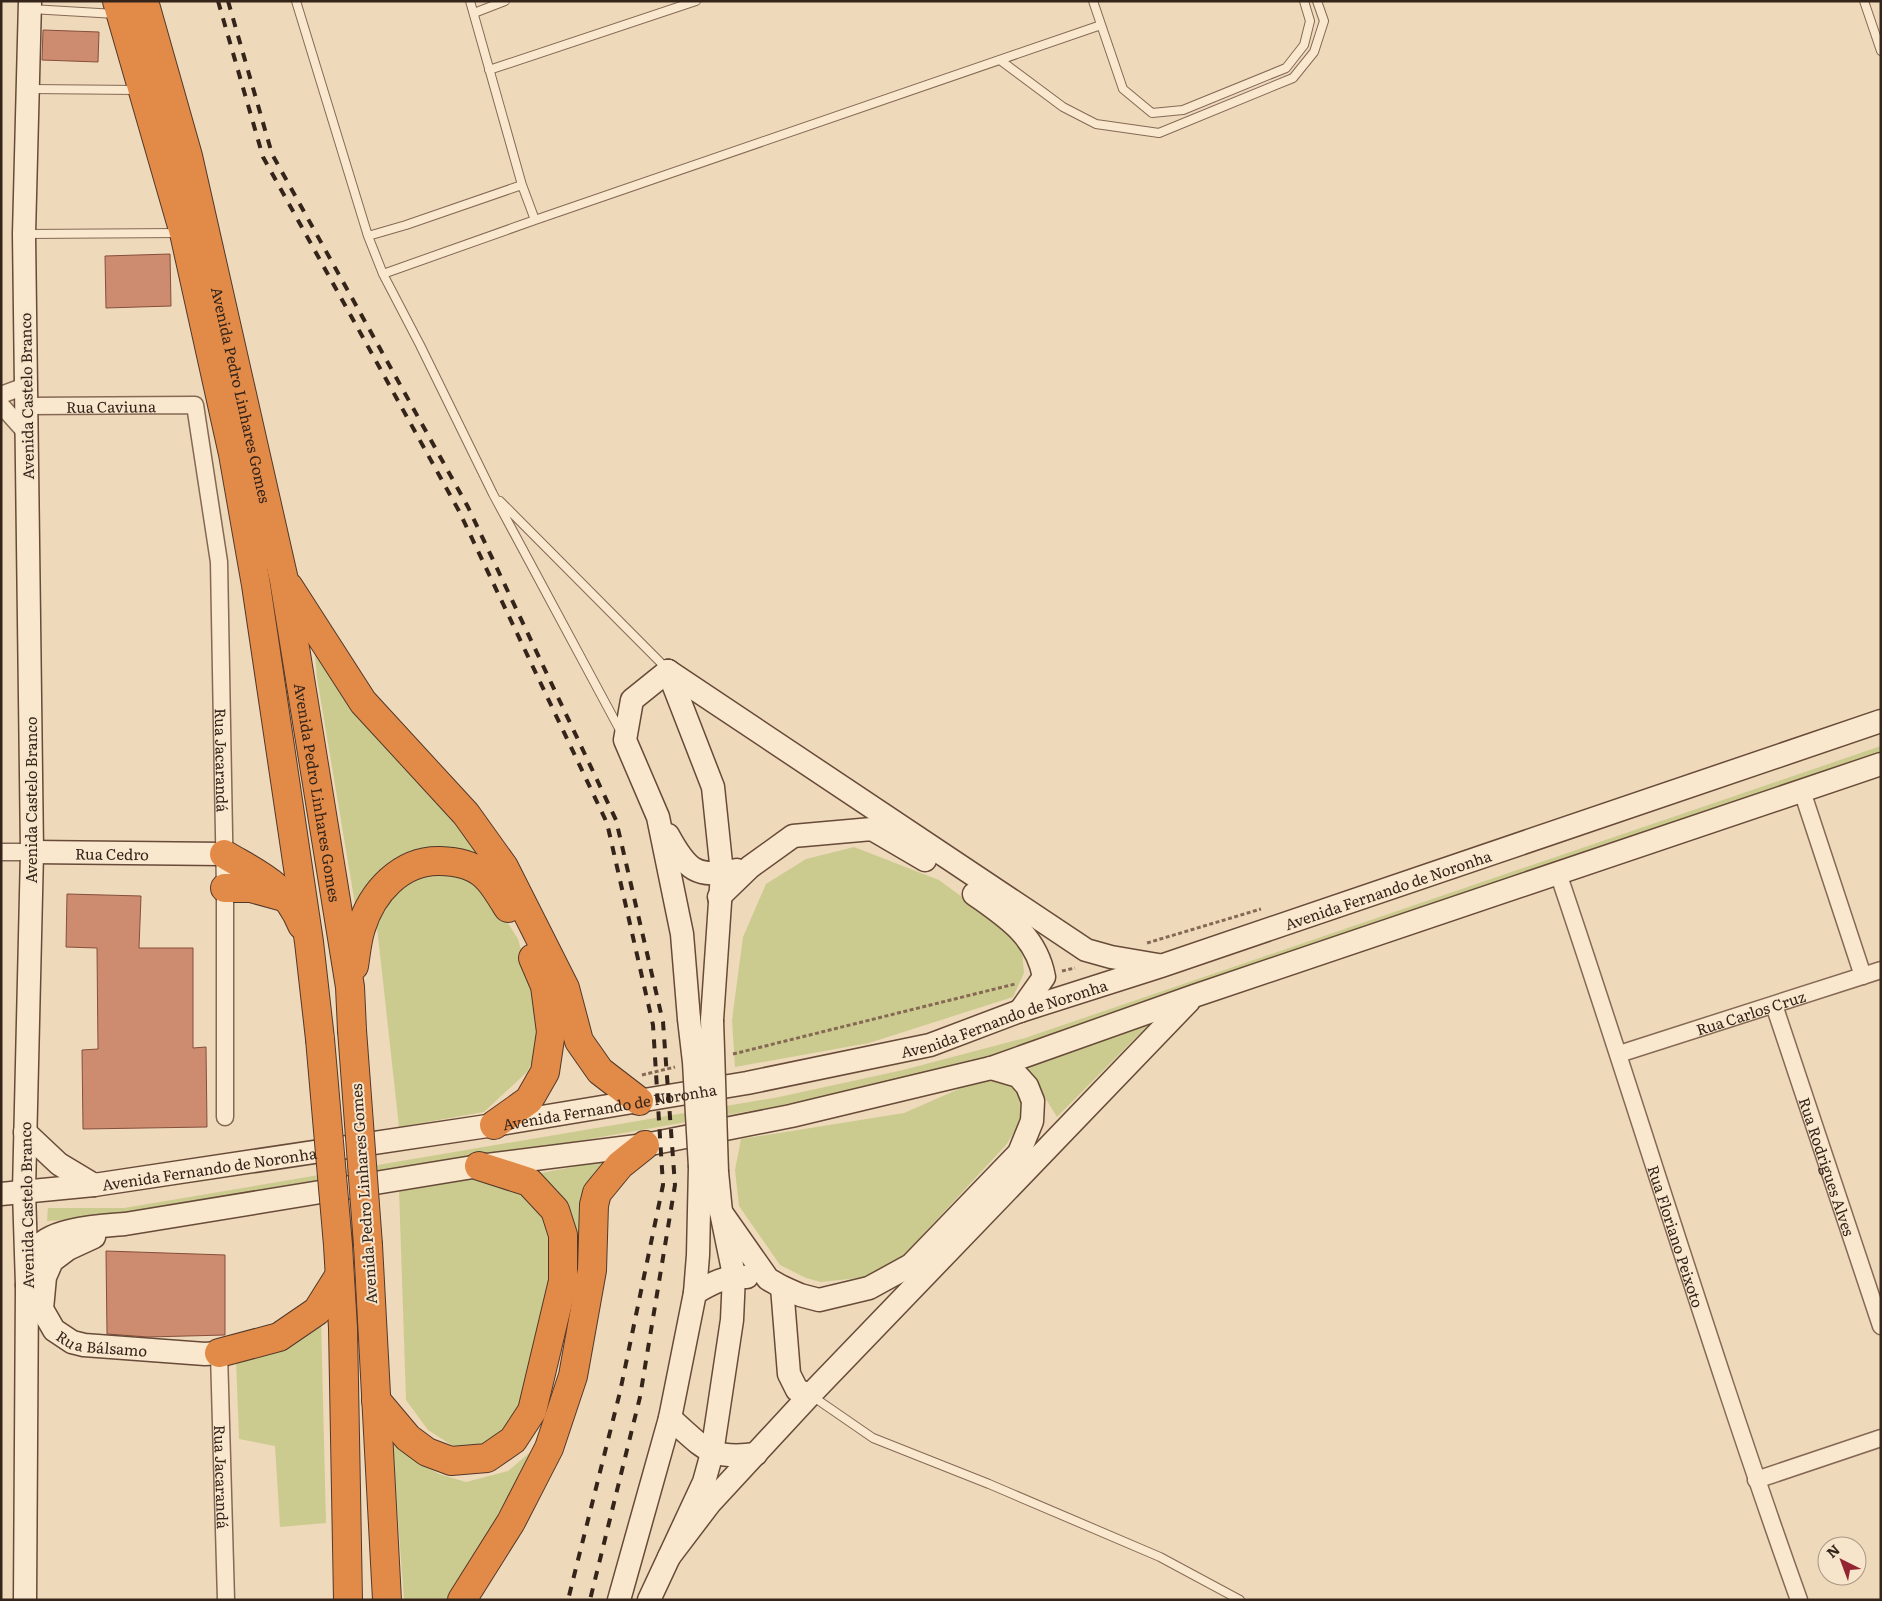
<svg xmlns="http://www.w3.org/2000/svg" width="1882" height="1601" font-family="Literata,serif">
	<style>
		.green { fill: #cccb8f }
		.building { fill: #cd8b70; stroke: #854f3a }
		.lines { fill: none; stroke-linecap: round; stroke-linejoin: round }
		.lane-casing { stroke: #856955; stroke-width: 10 }
		.street-casing { stroke: #856955; stroke-width: 19 }
		.secondary-casing { stroke: #674a38; stroke-width: 25 }
		.highway-casing { stroke: #52382a; stroke-width: 30 }
		.path { stroke: #856955; stroke-width: 3; stroke-dasharray: 4 2.5; stroke-linecap: butt }
		.lane { stroke: #f9e7ce; stroke-width: 8 }
		.street { stroke: #f9e7ce; stroke-width: 16 }
		.secondary { stroke: #f9e7ce; stroke-width: 22 }
		.highway { stroke: #e28b48; stroke-width: 28 }
		.rail { stroke: #34241a; stroke-width: 4; stroke-dasharray: 9 9; stroke-linecap: butt }
		.secondary-bridge-casing { stroke: #674a38; stroke-width: 25; stroke-linecap: butt }
		.highway-bridge-casing { stroke: #52382a; stroke-width: 30; stroke-linecap: butt }
		.secondary-bridge { stroke: #f9e7ce; stroke-width: 22 }
		.highway-bridge { stroke: #e28b48; stroke-width: 28 }
		.labels { text-anchor: middle; dominant-baseline: central; stroke-width: 4; stroke-linejoin: round; paint-order: stroke }
		.street-label { font-size: 15px; fill: #34241a; stroke: #f6e4cb }
	</style>
	<rect width="100%" height="100%" fill="#eed9bb"/>
	<path class="green" d="M314,643L488,856L463,855L359,907L355,904L317,678Z
		M1881,746V758L966,1066L773,1107L435,1166L124,1217L47,1221L48,1208H124L779,1097L903,1070L1025,1038Z
		M854,847L939,880L996,922L1022,950L1024,973L1013,997L869,1043L735,1067L732,1020L743,937L766,884L806,859Z
		M437,867L485,887L518,939L543,1024L539,1049L527,1072L484,1112L399,1127L376,918L394,887Z
		M1154,1019L1057,1117L1021,1059Z
		M984,1078L1013,1088L1022,1100L1024,1117L1006,1145L902,1257L868,1277L821,1282L806,1278L780,1265L739,1206L735,1170L741,1139L904,1113Z
		M605,1161L592,1181L578,1310L540,1449L449,1600H404L392,1439L412,1459L439,1474L466,1482L508,1471L534,1449L552,1403L565,1350L578,1269L573,1227L530,1175Z
		M490,1171L527,1189L550,1216L556,1283L529,1389L507,1437L488,1449L456,1448L428,1430L406,1400L399,1189Z
		M321,1318L326,1523L280,1527L275,1446L239,1439L236,1359Z"/>
	<path class="building" d="M43,30L99,32L98,62L42,60Z
		M170,254L171,306L106,308L105,256Z
		M67,894L141,896L139,948H193V1048L206,1047L207,1127L83,1129L82,1050L98,1049L97,948L66,947Z
		M106,1251L225,1255V1335L148,1337L107,1334Z"/>
	<g class="lines">
		<defs>
			<path id="lane" d="M296,1L368,236L383,274L420,345L493,494L621,732
				M470,1L522,185L535,220
				M1093,1L1123,89L1152,113L1183,110L1286,68L1304,45L1310,21L1304,1
				M1864,1L1881,51
				M31,9L116,14
				M474,13L505,1
				M1000,60L1063,107L1096,124L1159,133L1293,78L1314,52L1324,21L1317,1
				M489,70L696,1
				M30,89L138,90
				M26,234L180,233
				M368,236L406,225L522,185
				M383,274L535,220L1101,25
				M500,501L666,668
				M812,1396L873,1438L989,1484L1160,1557L1240,1600"/>
			<g id="street">
				<path d="M1,395L25,386"/>
				<path d="M1,405L27,434"/>
				<path id="s1" d="M27,406L195,405L219,562L225,888V1117"/>
				<path d="M1802,791L1863,976"/>
				<path d="M1,852H32"/>
				<path id="s2" d="M1558,873C1640,1115 1713,1360 1799,1600"/>
				<path id="s3" d="M1774,1005L1881,1326"/>
				<path id="s4" d="M1619,1054L1881,970"/>
				<path id="s5" d="M219,1353L226,1600"/>
				<path d="M1756,1480L1881,1438"/>
			</g>
			<g id="secondary">
				<path d="M668,671L1086,950L1111,957L1158,965"/>
				<path d="M668,671L632,700L625,740L658,817L682,934L689,1019"/>
				<path d="M668,671L713,787L722,873L712,1020"/>
				<path d="M668,835C687,870 696,879 737,870"/>
				<path id="s6" d="M32,852L224,854"/>
				<path d="M974,894C1006,917 1036,935 1044,977L1020,1011"/>
				<path d="M719,897L750,867L793,836L872,829L925,860"/>
				<path d="M25,1132L59,1164L94,1185"/>
				<path id="s7" d="M1,1194L94,1185L494,1125L747,1083L930,1045L1020,1011L1161,966L1881,721"/>
				<path d="M721,1212L768,1279L782,1287L800,1295L819,1300L869,1288L911,1265L1019,1153L1032,1121L1033,1101L1027,1086L1018,1076L991,1068"/>
				<path id="s8" d="M94,1237L68,1249L52,1261L45,1277L42,1309L54,1330L72,1342L84,1345L205,1354L219,1353"/>
				<path d="M27,1285C30,1275 31,1261 35,1251C47,1228 102,1226 125,1224L479,1166L645,1145L791,1116L991,1068L1194,996L1881,764"/>
				<path d="M782,1287L789,1374L797,1390L810,1395"/>
				<path d="M695,1293C712,1283 727,1275 747,1277"/>
				<path d="M670,1418C704,1448 709,1460 756,1454"/>
				<path d="M669,1557L710,1503L810,1395L1189,1001"/>
				<path d="M25,1600L27,1285L24,1191L32,852L24,234L30,1"/>
				<path d="M619,1600L670,1418L695,1293L698,1255L700,1167"/>
				<path d="M649,1600L704,1482L712,1453L732,1320L734,1275L721,1212L717,1172"/>
			</g>
			<g id="highway">
				<path d="M117,1L184,233L233,454L256,585L309,942L320,1039"/>
				<path id="s9" d="M144,1L188,156L284,580L350,987L352,1030"/>
				<path d="M289,587L363,702L466,814L504,867L565,988L579,1041L600,1071L639,1101"/>
				<path d="M224,854C259,875 285,884 302,925"/>
				<path d="M225,888H251L280,896"/>
				<path d="M354,966C356,954 357,940 361,928C372,892 401,860 440,861C480,862 489,877 508,908"/>
				<path d="M494,1125L529,1100L545,1072L551,1032L545,986L533,958"/>
				<path d="M338,1245L343,1328L348,1600"/>
				<path d="M368,1245L387,1600"/>
				<path d="M219,1353L279,1337L317,1311L339,1276"/>
				<path d="M376,1400L408,1438L427,1452L451,1461L487,1458L513,1440L532,1411L563,1281V1235L555,1210L529,1182L479,1166"/>
				<path d="M462,1600L511,1522L549,1448L573,1376L592,1270L594,1205L597,1193L620,1165L645,1145"/>
			</g>
		</defs>
		<use href="#lane" class="lane-casing"/>
		<use href="#street" class="street-casing"/>
		<use href="#secondary" class="secondary-casing"/>
		<use href="#highway" class="highway-casing"/>
		<path class="path" d="M1147,943L1261,909
			M1062,971L1075,968
			M733,1054L1015,984
			M642,1075L675,1067"/>
		<use href="#lane" class="lane"/>
		<use href="#street" class="street"/>
		<use href="#secondary" class="secondary"/>
		<use href="#highway" class="highway"/>
		<path class="rail" d="M218,1L263,157L459,511L607,823L653,1025L663,1185L620,1392L568,1600
			M228,1L272,154L468,507L616,820L663,1022L675,1185L640,1397L590,1600"/>
		<defs>
			<path id="secondary-bridge" d="M689,1019L694,1062L700,1167
				M712,1020L717,1172"/>
			<path id="highway-bridge" d="M352,1030L368,1245
				M320,1039L338,1245"/>
		</defs>
		<use href="#secondary-bridge" class="secondary-bridge-casing"/>
		<use href="#highway-bridge" class="highway-bridge-casing"/>
		<use href="#secondary-bridge" class="secondary-bridge"/>
		<use href="#highway-bridge" class="highway-bridge"/>
	</g>
	<g class="labels">
		<g class="street-label">
			<text stroke="none"><textPath href="#s9" startOffset="406">Avenida Pedro Linhares Gomes</textPath></text>
			<text transform="translate(26 396) rotate(-91)">Avenida Castelo Branco</text>
			<text stroke="none"><textPath href="#s1" startOffset="84">Rua Caviuna</textPath></text>
			<text stroke="none"><textPath href="#s1" startOffset="525">Rua Jacarandá</textPath></text>
			<text stroke="none"><textPath href="#s9" startOffset="811">Avenida Pedro Linhares Gomes</textPath></text>
			<text transform="translate(30 800) rotate(-90)">Avenida Castelo Branco</text>
			<text stroke="none"><textPath href="#s6" startOffset="80">Rua Cedro</textPath></text>
			<text stroke="none"><textPath href="#s7" startOffset="1425">Avenida Fernando de Noronha</textPath></text>
			<text stroke="none"><textPath href="#s4" startOffset="138">Rua Carlos Cruz</textPath></text>
			<text stroke="none"><textPath href="#s7" startOffset="1020">Avenida Fernando de Noronha</textPath></text>
			<text stroke="none"><textPath href="#s7" startOffset="615">Avenida Fernando de Noronha</textPath></text>
			<text stroke="none"><textPath href="#s3" startOffset="170">Rua Rodrigues Alves</textPath></text>
			<text stroke="none"><textPath href="#s7" startOffset="210">Avenida Fernando de Noronha</textPath></text>
			<text transform="translate(363 1194) rotate(-94)">Avenida Pedro Linhares Gomes</text>
			<text transform="translate(26 1205) rotate(-91)">Avenida Castelo Branco</text>
			<text stroke="none"><textPath href="#s2" startOffset="382">Rua Floriano Peixoto</textPath></text>
			<text stroke="none"><textPath href="#s8" startOffset="174">Rua Bálsamo</textPath></text>
			<text stroke="none"><textPath href="#s5" startOffset="124">Rua Jacarandá</textPath></text>
		</g>
	</g>
	<rect width="1882" height="1601" fill="none" stroke="#34241a" stroke-width="5"/>
	<g transform="translate(1842 1561) rotate(318)"><circle r="24" fill="#f6e4cb" stroke="#a89784"/>
	<path d="M0-4L9 19L0 12L-9 19Z" fill="#952433"/>
	<text y="-8" font-size="14" font-weight="bold" text-anchor="middle" fill="#34241a">N</text>
	</g>
</svg>
